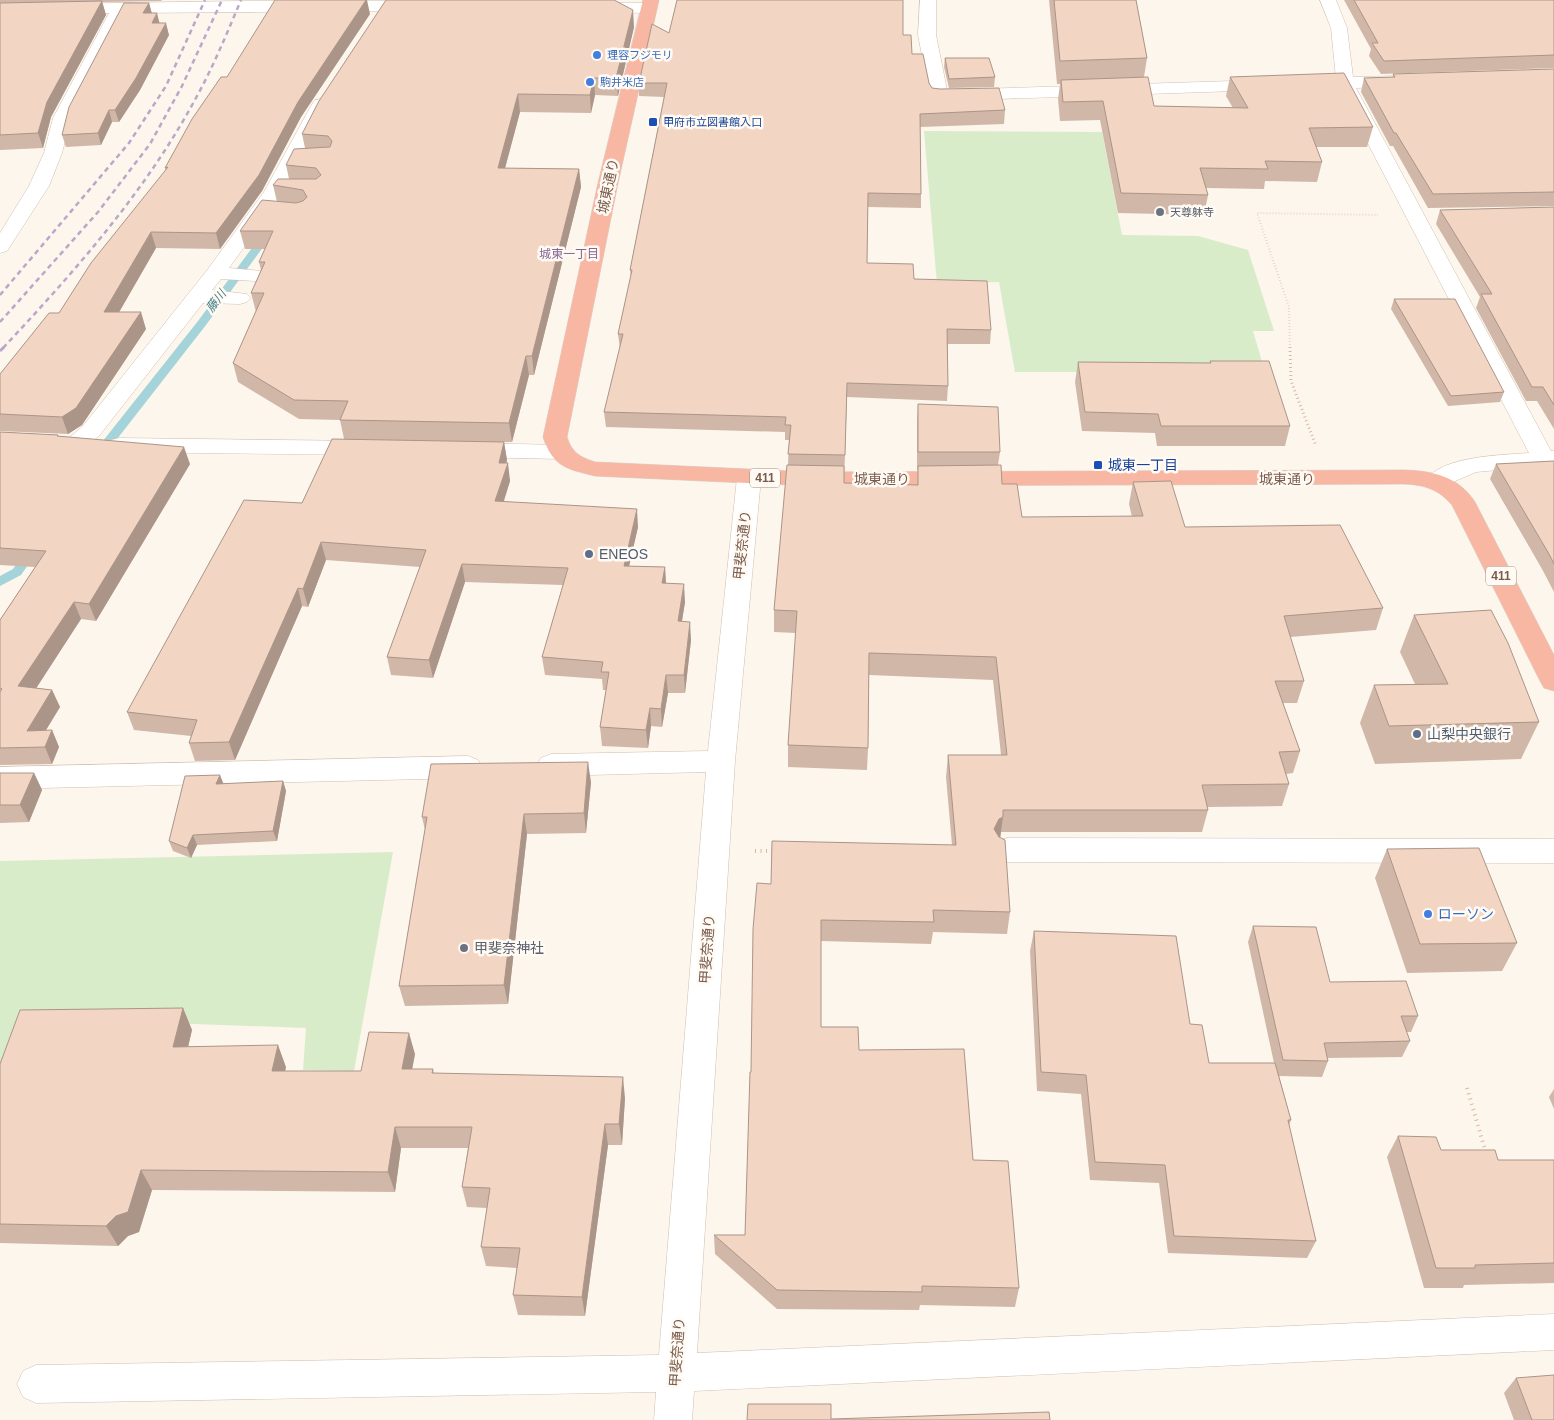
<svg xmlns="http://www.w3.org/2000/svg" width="1554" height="1420" font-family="Arial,'Noto Sans JP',sans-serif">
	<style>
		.green { fill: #d8ecc9 }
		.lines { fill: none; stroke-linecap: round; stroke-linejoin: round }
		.stream { fill: #a5d3da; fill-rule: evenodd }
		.minor-casing { stroke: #d1beb0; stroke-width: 1 }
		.highway-casing { stroke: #dad1cd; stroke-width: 1 }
		.path-far2 { stroke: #d9b8a5; stroke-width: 2; stroke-dasharray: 0.5 2.5; stroke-linecap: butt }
		.path-far1 { stroke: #d9b8a5; stroke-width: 3; stroke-dasharray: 1 3; stroke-linecap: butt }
		.path { stroke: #d9b8a5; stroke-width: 4; stroke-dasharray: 1 4.5; stroke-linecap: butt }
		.minor { fill: #fff; fill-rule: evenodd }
		.highway { fill: #f7b7a3; fill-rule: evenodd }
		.rail-far1 { stroke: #b9a8c9; stroke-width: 2.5; stroke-dasharray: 5 4; stroke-linecap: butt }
		.rail { stroke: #b9a8c9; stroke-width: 3; stroke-dasharray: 7 4.5; stroke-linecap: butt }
		.wall { fill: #d1b7a8 }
		.shaded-wall { fill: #aa9588 }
		.building { fill: #f3d5c3; stroke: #aa9588 }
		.shop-dot { fill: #3f7fe0; stroke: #fffaf3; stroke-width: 2 }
		.transit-dot { fill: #1a4fb4; stroke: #fffaf3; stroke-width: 2 }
		.worship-dot { fill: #6b7280; stroke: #fffaf3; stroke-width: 2 }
		.service-dot { fill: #5c6f8a; stroke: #fffaf3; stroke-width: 2 }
		.labels { text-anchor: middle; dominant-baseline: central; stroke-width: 5; stroke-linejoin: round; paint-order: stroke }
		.far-shop-label { font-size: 11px; fill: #366cbe; stroke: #fffaf3; text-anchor: start }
		.far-transit-label { font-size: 11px; fill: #164399; stroke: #fffaf3; text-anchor: start }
		.far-worship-label { font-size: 11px; fill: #5b616d; stroke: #fffaf3; text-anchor: start }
		.far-neighbourhood-label { font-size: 12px; fill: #846695; stroke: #fffaf3 }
		.far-water-label { font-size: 12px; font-style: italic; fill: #437c86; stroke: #fffaf3 }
		.shield { fill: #fffaf3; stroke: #a28b7f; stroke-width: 1 }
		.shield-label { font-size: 12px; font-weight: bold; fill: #7a5c4d }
		.street-label { font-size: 14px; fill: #7a5c4d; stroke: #fffaf3 }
		.transit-label { font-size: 14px; fill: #164399; stroke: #fffaf3; text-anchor: start }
		.service-label { font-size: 14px; fill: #4e5e75; stroke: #fffaf3; text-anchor: start }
		.shop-label { font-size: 14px; fill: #366cbe; stroke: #fffaf3; text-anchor: start }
		.worship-label { font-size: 14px; fill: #5b616d; stroke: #fffaf3; text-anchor: start }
	</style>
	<rect width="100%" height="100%" fill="#fdf6ec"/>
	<path class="green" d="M924,131L1102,132L1122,235L1198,236L1248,250L1274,331H1253L1265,372H1015L999,282L937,284Z
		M393,852L354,1071L303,1070L306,1028L30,1018L0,1089V861Z"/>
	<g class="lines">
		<path class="stream" d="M267,232L272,235L206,325L103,457H95L93,454L95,451L198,321L263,233Z
			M31,548L37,552L21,575L0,586V576L13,569L27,549Z"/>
		<defs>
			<path id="minor" d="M920,0H936V35L947,90L1265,80L1271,81L1274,85L1271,89L1265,90L939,101L933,100L930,96L918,35Z
				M1320,0H1336L1347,28L1353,77L1400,76L1406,77L1409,81L1406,85L1400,86L1356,88L1551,451H1554V465L1476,472L1446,485L1438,487L1430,485L1426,480C1442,456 1502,455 1529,453L1339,88H1305L1302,84L1305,80L1336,78L1331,28Z
				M239,1H420L426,2L428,6L426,10L420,11L126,13L71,118L62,153L49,186L7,251L0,253V233L29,186L44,153L53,118L109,13L0,15V5Z
				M591,3H649L655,4L657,8L655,12L649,13L585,12L583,8L585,4Z
				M321,99L327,100L330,104L283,193L229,268L262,271L265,275L262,279L255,281L221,279L212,290L247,294L251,298L247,302L240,304L203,303L99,436C88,444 82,451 68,447L64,442L83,426L208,269L264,192L312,104L315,100Z
				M119,438L366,441L374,443L378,448L374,453L366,455L119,452L111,450L107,445L111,440Z
				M469,443L560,445L568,447L572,452L568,457L560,459L469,457L461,455L457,450L461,445Z
				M749,471L757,473L761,478L735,761L697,1353L1554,1314V1350L694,1391L692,1420H654L656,1392L36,1403L23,1397L17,1384L23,1371L36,1365L659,1355L706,772L551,776L541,772L537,765L541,758L551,754L708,751L737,478L741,473Z
				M468,756L478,760L482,767L478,774L468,778L0,789V767Z
				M1007,838L1554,839V863L1007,862L997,858L992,850L997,842Z"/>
			<path id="highway" d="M643,0H659L618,183L567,437C572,453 580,457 595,462L812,472L1404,470C1433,471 1458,476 1475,502L1554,655V691L1544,688L1540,681L1452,505C1438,489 1425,485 1404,484L812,486L595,476C567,469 553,467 543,437L598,183Z"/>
		</defs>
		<use href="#minor" class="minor-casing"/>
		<use href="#highway" class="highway-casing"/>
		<path class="path-far2" d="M1290,348L1289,307L1257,213L1378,215"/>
		<path class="path-far1" d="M1290,347L1291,381L1316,446"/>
		<path class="path" d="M755,851H774
			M1467,1088L1486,1153"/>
		<use href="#minor" class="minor"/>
		<use href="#highway" class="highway"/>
		<path class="rail-far1" d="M0,295L129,143L166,86L205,0
			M0,322L98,212L150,144L182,86L222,0
			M3,348C75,271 147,190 197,96C214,65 227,33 241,0"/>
		<path class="rail" d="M0,351L4,347"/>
	</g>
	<path class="wall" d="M0,0H162L161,1L102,2L106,15L51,117L43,148L0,150Z
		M1049,0H1136L1147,58L1144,77L1154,106L1233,108L1226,96L1230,77L1373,127L1367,147H1316L1322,162L1317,182L1265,181L1264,189L1206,188L1208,195L1204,215L1118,213L1100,120L1060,121L1058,99L1060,84H1057Z
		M1344,0H1554V68L1381,74L1369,56L1371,49Z
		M149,3L152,13L169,35L140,90L119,122H112L101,145L66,147L62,135Z
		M370,14L301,117L262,191L220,249L156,248L119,312L146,329L82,425L68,434L0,431V374L59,313L166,171L165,168L227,77Z
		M634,27L618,96L595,95L591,113L520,112L505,168L579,169L581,187L534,375H529L512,442H504L507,460L506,463L510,481L504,501L638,527L629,566L665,567L666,583L685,602L682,621L691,640L685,693H668L662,727L651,726L648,748L602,746L600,727L606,690H603L602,679L545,675L542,657L563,585L465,582L433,678L391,675L387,657L420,567L326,560L308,607L302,606L235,760L195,761L189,743L191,736L134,730L127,712L302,503L344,439L340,420L299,419L238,382L233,363L256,312L251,293L261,270L259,262L265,249H245L240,231L277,202L273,185L289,179L286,165L305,148L302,134Z
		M669,33L903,35L912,54L932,88L1005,110L1004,124L920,127L921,194V208L868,207L867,263L914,279L991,330L990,344H948V386L947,401L847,397L844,483L917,485L918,470H917V421L918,404L1000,452L998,465L1002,484L1022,517H1132L1129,504L1133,482L1185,527L1383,608L1376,630L1290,637L1304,681L1297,703H1283L1300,751L1293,773L1286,774L1289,784L1282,806L1207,807L1208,810L1202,832H1001L1000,838L1010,912L1007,934L933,932L931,944L821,941V1027L859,1050L973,1160L1019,1288L1015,1307L920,1305L919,1310L777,1309L715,1254L714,1235H745L751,1072L771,884L952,845L946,777L948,755H1001L993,680L869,675L868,748L867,770L788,767V745L796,633L774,632V610L788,465L789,440H785V432L606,427L604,412L620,349L618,334L631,277L630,270L664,97L639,96V83Z
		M945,58L995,77L994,87L949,88L944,67Z
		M1554,69V206L1428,208L1393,146H1390L1361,92L1364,78L1393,77V74Z
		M1554,207V429L1537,401H1526L1476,308L1480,297L1436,224L1440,210Z
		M1394,299L1504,392L1500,402L1448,406L1391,309Z
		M1210,361L1290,426L1285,446H1157L1155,433L1082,431L1075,382L1078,362L1210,363Z
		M0,432L58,435L59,436L190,464L96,621L81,619L36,688L52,690L60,707L46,730H52L59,747L52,764L0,765V620L35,567L0,565Z
		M1554,461V592L1542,569L1490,479L1496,464Z
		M1414,615L1539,722L1521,759L1375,764L1360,723L1374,685L1415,684L1400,652Z
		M0,773H34L42,790L29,822L0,823Z
		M283,781L286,791L277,841L197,845L191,858L173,851L169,841L223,784Z
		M591,782L586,833L527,834L508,1004L405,1006L399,986L425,830L422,817Z
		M1387,849L1517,943L1502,971L1407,973L1375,878Z
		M1253,926L1330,982L1418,1016L1411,1032H1406L1410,1041L1402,1057L1328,1058V1061L1322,1077L1279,1076L1291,1120L1289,1125L1316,1241L1307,1258L1168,1253L1159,1183L1090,1180L1081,1094L1037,1091L1030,951L1034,931L1190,1024L1209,1063H1274L1248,942Z
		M183,1008L192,1030L188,1047L286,1067L285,1071H361L415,1054L412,1069H433L434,1073L625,1098L622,1145H608L585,1316L518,1315L513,1295L517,1268L486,1266L481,1247L487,1208L467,1207L462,1187L468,1148H401L395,1192L152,1190L139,1232L128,1236L118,1246L0,1243V1064Z
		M1554,1089V1109L1549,1097Z
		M1398,1136L1441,1150L1498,1160H1554V1283L1464,1285L1463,1288H1424L1387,1157Z
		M1516,1378L1554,1420H1514L1504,1393Z"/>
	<path class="shaded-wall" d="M366,0H367L370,14L301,117L262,191L220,249L216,233L298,102Z
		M102,1L106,15L51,117L43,148L38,133L47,102Z
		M149,3L152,15L143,13Z
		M633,10L634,27L618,96L616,78Z
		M157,13L160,25L152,23Z
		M166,23L169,35L140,90L119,122L115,110Z
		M594,78L595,95L591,113L590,95Z
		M518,94L520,112L500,187L498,168Z
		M109,110L112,122L101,145L98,133Z
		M579,169L581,187L534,375L532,356Z
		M151,232L156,248L110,328L104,312Z
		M141,312L146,329L82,425L68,434L62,417Z
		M526,356L529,375L512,442L509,423Z
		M504,442L507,460L502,480L499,463Z
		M184,447L190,464L96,621L89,604Z
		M508,463L510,481L498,519L495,501Z
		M637,509L638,527L625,584L624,566Z
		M321,542L326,560L308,607L303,589Z
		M462,564L465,582L433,678L429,660Z
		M665,567L666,585L662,583Z
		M684,584L685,602L679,639L678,621Z
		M298,588L302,606L235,760L229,742Z
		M74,602L81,619L26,704L18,686Z
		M690,622L691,640L685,693L684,675Z
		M666,675L668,693L662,727L661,709Z
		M52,690L60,707L35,748L27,731Z
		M650,708L651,726L648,748L646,730Z
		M52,730L59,747L52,764L45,747Z
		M588,762L591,782L586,833L584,813Z
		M34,773L42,790L29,822L20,805Z
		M220,775L224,785L216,784Z
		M283,781L286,791L277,841L273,831Z
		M524,814L527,834L508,1004L504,985Z
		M1003,817L1000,839L994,829L999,819Z
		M193,835L197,845L191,858L187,848Z
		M183,1008L192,1030L183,1068L173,1047Z
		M409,1033L415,1054L408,1091L402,1069Z
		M278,1045L286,1067L280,1092L272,1071Z
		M623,1077L625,1098L622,1145L619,1124Z
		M605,1124L608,1145L585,1316L582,1297Z
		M395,1127L401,1148L395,1192L388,1172Z
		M141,1170L152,1190L139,1232L128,1236L118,1246L106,1226Z"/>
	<path class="building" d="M275,0H366L298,102L259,175L216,233L151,232L104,312H141L76,408L62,417L0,414V374L49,313H59L91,263L168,167L165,168L192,119L221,77H227Z
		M386,0H614L633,10L616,78H594L590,95L518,94L498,168L579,169L532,356H526L509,423L340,420L348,401L294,400L233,363L264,293H251L265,262H259L273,231H240L262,200L296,203L303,201L307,197L303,190L273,185L278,179H316L321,175L316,168L286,165L294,149L330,147L332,141L328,136L302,134L319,101Z
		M677,0H903V35H911L912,54H923L929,83L932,88L940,89L999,88L1005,110L920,114L921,194L868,193L867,263L913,264L914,279L987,281L991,330L947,329L948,386L847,383L845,455L788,454L791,425H785L786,417L604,412L623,334H618L632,270H630L667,83H639L652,24L669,33Z
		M1054,0H1136L1147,58L1060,61Z
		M1354,0H1554V55L1384,61L1372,43H1378Z
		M102,1L47,102L38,133L0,135V3Z
		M124,3H149L143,13H157L152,23H166L136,78L115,110H109L98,133L62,135L69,107Z
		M945,58H989L995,77L949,79Z
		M1554,69V192L1433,194L1396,133H1394L1364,78L1395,77L1393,74Z
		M1344,73L1373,127L1309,128L1322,162L1265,161L1268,169L1200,168L1208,195L1121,193L1103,101L1063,102L1061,80L1148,77L1154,106L1248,108L1230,77Z
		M1554,207V405L1543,387H1532L1481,294H1492L1440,210Z
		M1394,299H1455L1504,392L1451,396Z
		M1210,361H1269L1290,426H1161L1158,414L1085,412L1078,362L1211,363Z
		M918,404L998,407L1000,452H918Z
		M0,432L58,435L57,436L184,447L89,604L74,602L18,686L52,690L27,731L52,730L45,747L0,748V692L2,689L0,688V620L46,551L0,548Z
		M332,439L504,442L499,463H508L495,501L637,509L624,566L665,567L662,583L684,584L678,621L690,622L684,675H666L661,709L650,708L646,730L600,727L609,672H601L603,662L542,657L568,568L462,564L429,660L387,657L426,550L321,542L303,589L298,588L229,742L189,743L197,720L127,712L244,500L302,503Z
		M1554,461V564L1549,554L1496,464Z
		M787,465L844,466V483L918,485V466L1001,465L1002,484H1017L1022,517L1143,516L1133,482L1171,481L1185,527L1340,525L1383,608L1284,616L1304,681H1275L1300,751L1279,752L1289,784L1202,785L1208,810H1003V817L999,819L994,829L999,837L1005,840L1010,912L933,910L934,922L821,920V1027H858L859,1050L964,1049L973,1160L1008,1161L1019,1288L922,1286V1292L777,1290L714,1235H745L750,1072H751L753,929L757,883L771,884L772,841L956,845L948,755H1007L996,657L869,653L868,748L788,745L797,611L774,610Z
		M1491,610L1508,643L1539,722L1389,726L1374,685L1448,684L1414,615Z
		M588,762L584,813L524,814L504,985L399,986L427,817H422L431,764Z
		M0,773H34L20,805H0Z
		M220,775L216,784L283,781L273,831L193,835L187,848L169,841L185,776Z
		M1479,848L1517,943L1420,944L1387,849Z
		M1253,926L1316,927L1330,982L1406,981L1418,1016H1401L1410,1041L1324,1043L1328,1061L1283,1060Z
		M1034,931L1176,936L1190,1024L1202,1025L1209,1063H1275L1291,1120H1288L1316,1241L1174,1236L1165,1165L1095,1162L1086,1075L1041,1072Z
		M183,1008L173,1047L278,1045L272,1071H361L369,1032L409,1033L402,1069H433L432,1073L623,1077L619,1124H605L582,1297L513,1295L520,1248L481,1247L490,1188L462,1187L472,1127H395L388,1172L141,1170L128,1212L116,1216L106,1226L0,1224V1064L20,1010Z
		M1398,1136L1436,1137L1441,1150H1495L1498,1160H1554V1263L1475,1265V1268H1436Z
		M1554,1375V1420H1532L1516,1378Z
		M748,1404H831V1419L1049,1412L1050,1420H747Z"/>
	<g class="shop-dot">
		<circle cx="597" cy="55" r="5"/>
		<circle cx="590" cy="82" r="5"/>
		<circle cx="1428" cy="914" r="5"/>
	</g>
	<g class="transit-dot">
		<rect x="648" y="117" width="10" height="10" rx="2.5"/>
		<rect x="1093" y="460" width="10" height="10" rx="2.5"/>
	</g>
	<g class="worship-dot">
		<circle cx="1160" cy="212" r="5"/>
		<circle cx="464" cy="948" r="5"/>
	</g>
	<g class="service-dot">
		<circle cx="589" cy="554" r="5"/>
		<circle cx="1417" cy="734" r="5"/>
	</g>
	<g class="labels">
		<g class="far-shop-label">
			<text x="607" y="55">理容フジモリ</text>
			<text x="600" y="82">駒井米店</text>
		</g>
		<g class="far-transit-label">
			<text x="663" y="122">甲府市立図書館入口</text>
		</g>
		<g class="far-worship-label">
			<text x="1170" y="212">天尊躰寺</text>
		</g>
		<g class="far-neighbourhood-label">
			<text x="569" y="254">城東一丁目</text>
		</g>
		<g class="far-water-label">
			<text transform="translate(216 301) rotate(-53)">藤川</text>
		</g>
		<g class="shield">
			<rect x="750" y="468.5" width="30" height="19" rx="4"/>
			<rect x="1486" y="566.5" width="30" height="19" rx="4"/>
		</g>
		<g class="shield-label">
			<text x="765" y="478">411</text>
			<text x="1501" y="576">411</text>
		</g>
		<g class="street-label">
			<text transform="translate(608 186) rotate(-78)">城東通り</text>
			<text x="882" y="479">城東通り</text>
			<text x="1287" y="479">城東通り</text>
			<text transform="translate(742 545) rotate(-84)">甲斐奈通り</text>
			<text transform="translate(707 949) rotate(-86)">甲斐奈通り</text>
			<text transform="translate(677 1352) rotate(-86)">甲斐奈通り</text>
		</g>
		<g class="transit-label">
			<text x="1108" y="465">城東一丁目</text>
		</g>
		<g class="service-label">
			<text x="599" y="554">ENEOS</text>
			<text x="1427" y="734">山梨中央銀行</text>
		</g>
		<g class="shop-label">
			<text x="1438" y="914">ローソン</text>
		</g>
		<g class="worship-label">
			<text x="474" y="948">甲斐奈神社</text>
		</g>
	</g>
</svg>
